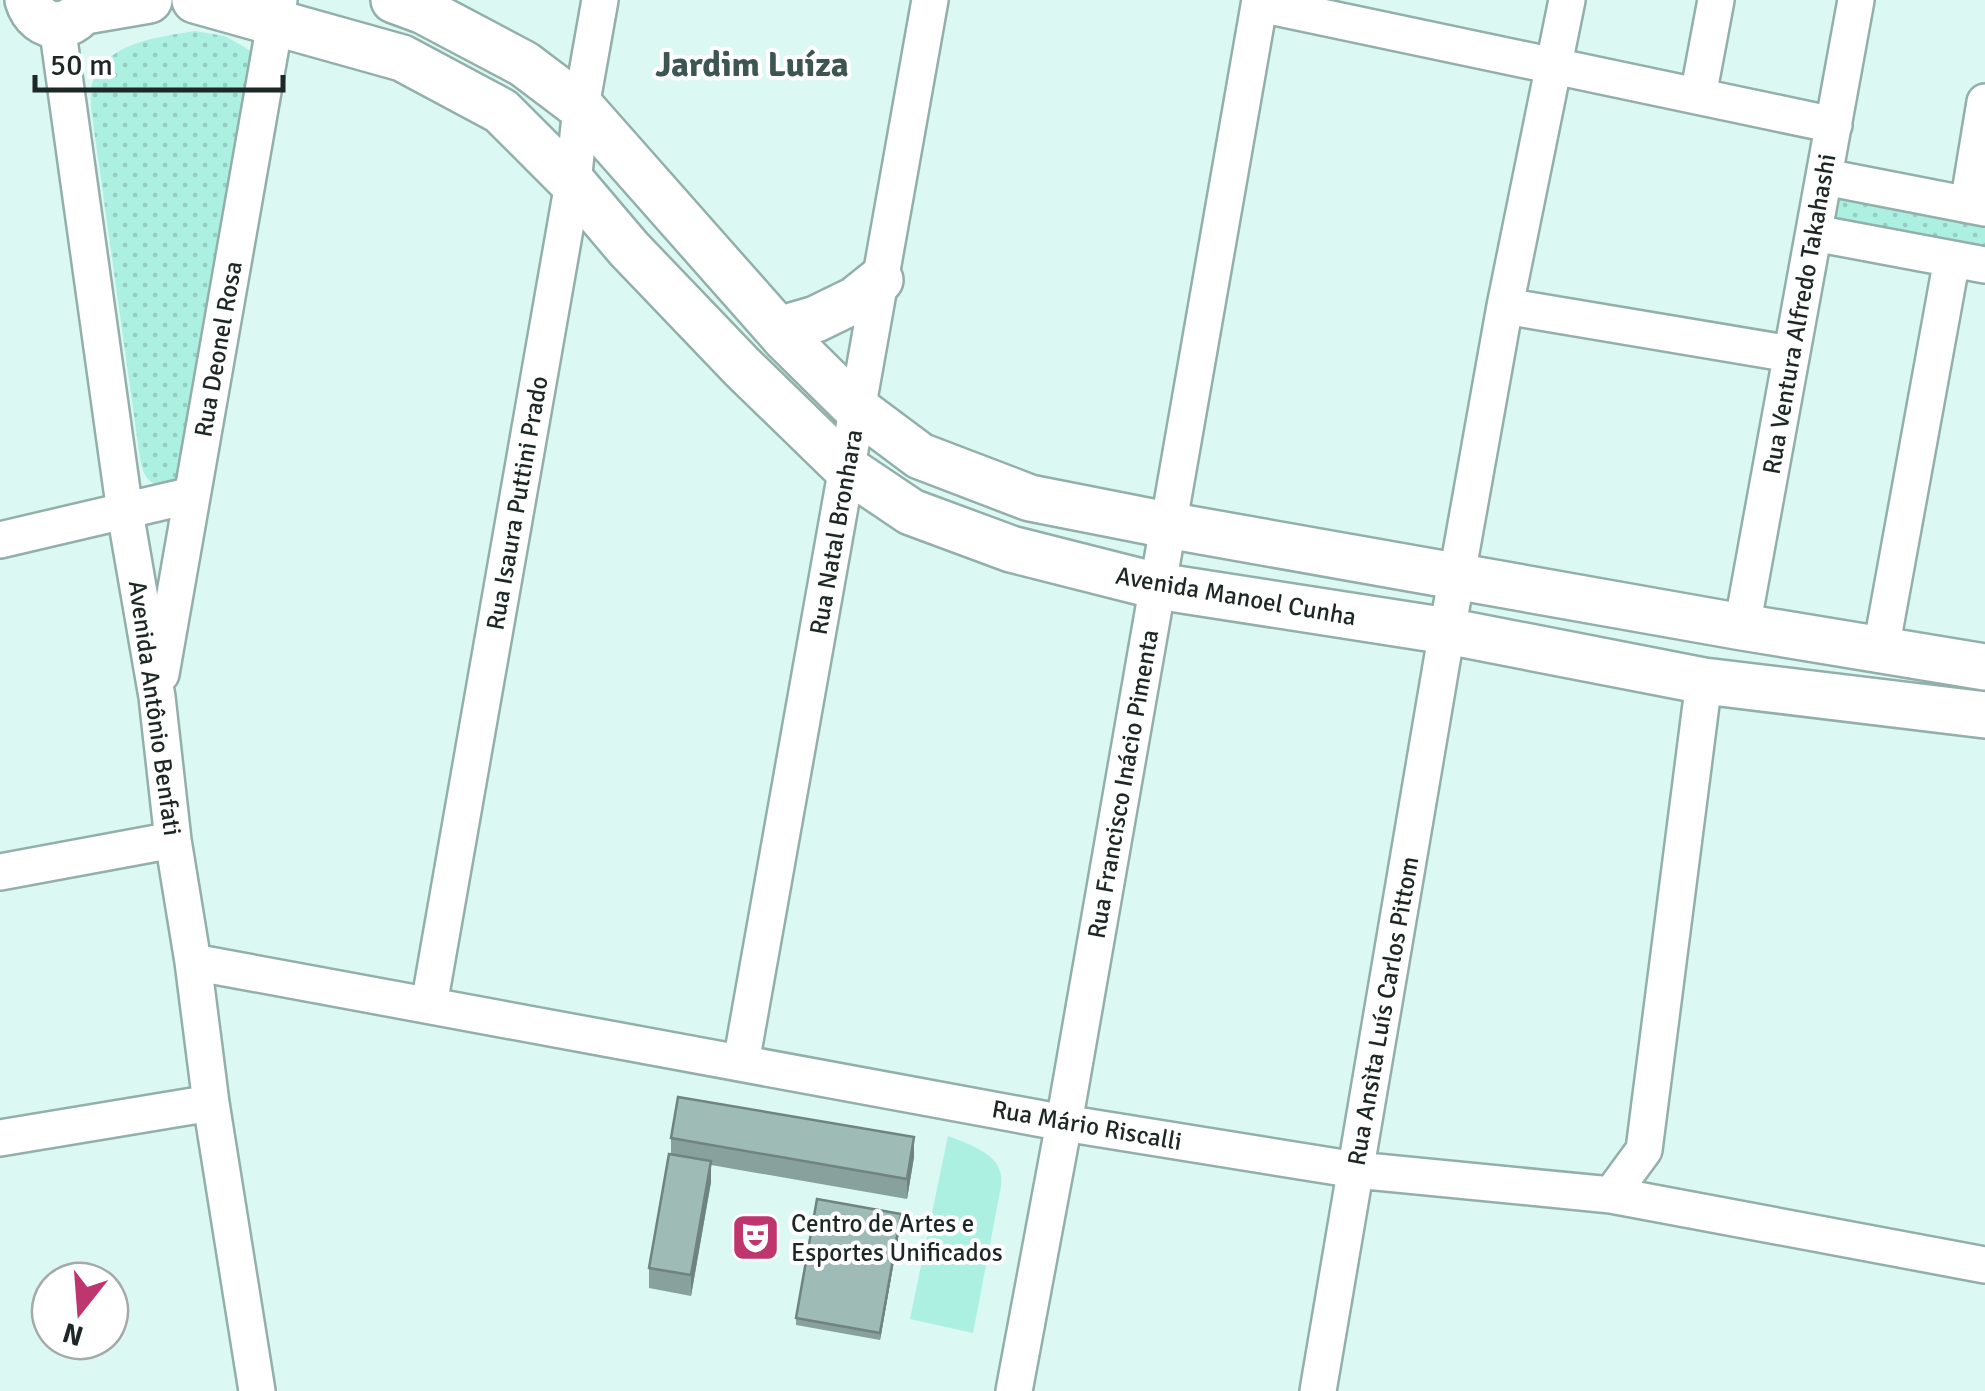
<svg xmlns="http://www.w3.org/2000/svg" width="1985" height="1391" viewBox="0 0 1985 1391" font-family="Signika,sans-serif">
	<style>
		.grass { fill: #acf0e2 }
		.park { fill: url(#park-dots) }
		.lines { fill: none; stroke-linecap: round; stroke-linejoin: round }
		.minor-casing { stroke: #93afa9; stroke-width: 40 }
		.tertiary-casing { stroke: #93afa9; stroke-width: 50 }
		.minor { stroke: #fff; stroke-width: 35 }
		.tertiary { stroke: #fff; stroke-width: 45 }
		.wall { fill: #89a19c }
		.shaded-wall { fill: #6f837f }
		.building { fill: #9fbbb5; stroke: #6f837f; stroke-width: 2.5 }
		.labels { text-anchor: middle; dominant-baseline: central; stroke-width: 8; stroke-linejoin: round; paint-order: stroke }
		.street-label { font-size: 25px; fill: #1d2725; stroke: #fff }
		.poi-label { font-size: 25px; fill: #1d2725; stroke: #fff; text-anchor: start }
		.district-label { font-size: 35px; font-weight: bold; fill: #3d5651; stroke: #fff }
	</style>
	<defs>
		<pattern id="park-dots" width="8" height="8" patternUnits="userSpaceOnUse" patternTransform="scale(2.5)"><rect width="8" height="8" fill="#acf0e2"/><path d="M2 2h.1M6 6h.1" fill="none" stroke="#94cec2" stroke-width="1.8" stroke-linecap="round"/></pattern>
	</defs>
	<rect width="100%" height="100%" fill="#dbf8f2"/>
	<path class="grass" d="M 948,1136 C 966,1143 998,1153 1001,1175 C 1002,1181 1001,1187 1000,1192 L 973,1333 L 910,1319 Z"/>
	<path class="park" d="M 195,31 L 225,36 L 251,51 L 255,75 L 179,479 L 170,487 C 148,485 144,478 140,458 L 91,108 C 91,101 90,91 92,84 C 105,42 159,37 195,31 Z
		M 1829,182 L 1985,212 L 1985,262 L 1819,231 Z"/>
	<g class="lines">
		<defs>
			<path id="minor" d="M 1260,4 L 1834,125
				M 57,25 L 125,512 L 157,697 L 173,840 L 193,962 L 211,1103 L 257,1391
				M 1698,96 L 1716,0
				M 1825,177 L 1985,208
				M 1968,205 L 1985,102
				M 1814,233 L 1985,265
				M 1505,306 L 1791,354
				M 0,540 L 192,495
				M 1742,627 L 1856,0
				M 1881,649 L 1952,259
				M 161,674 L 279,0
				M 0,872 L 173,840
				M 193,962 L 1064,1123 L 1356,1170 L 1611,1195 L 1985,1265
				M 429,1005 L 573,183 L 581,107 L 600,0
				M 741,1063 L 930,0
				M 0,1138 L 211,1103
				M 1611,1195 L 1644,1150 L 1704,681
				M 1014,1391 L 1064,1123 L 1260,0
				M 1318,1391 L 1447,631 L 1505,306 L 1567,0"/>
			<path id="tertiary" d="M 28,0 C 38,34 77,32 88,0
				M 195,0 L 402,58 L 501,111 L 573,183 L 629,249 L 742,367 L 847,469 L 911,512 L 1011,549 L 1157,586 L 1447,631 L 1704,681 L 1985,715
				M 394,0 L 424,11 L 524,64 L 581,107 L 786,339 L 857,409 L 920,456 L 1030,498 L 1167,525 L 1742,627 L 1985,667
				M 85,11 L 149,0
				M 778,330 L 816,319 L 855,300 L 880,280"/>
		</defs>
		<use href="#minor" class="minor-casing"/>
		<use href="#tertiary" class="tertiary-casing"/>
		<use href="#minor" class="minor"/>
		<use href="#tertiary" class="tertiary"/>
	</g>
	<path class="wall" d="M 671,1138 L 914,1157 L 907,1199 L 711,1165 L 711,1182 L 691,1296 L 649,1288 L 649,1268 L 671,1155 Z
		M 901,1221 L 880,1340 L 796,1325 L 796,1318 Z"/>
	<path class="shaded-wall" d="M 914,1137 L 914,1157 L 907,1199 L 907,1179 Z
		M 711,1161 L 711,1182 L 691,1296 L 691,1275 Z
		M 901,1214 L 901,1221 L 880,1340 L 880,1333 Z"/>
	<path class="building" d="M 678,1097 L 914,1137 L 907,1179 L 671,1138 Z
		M 669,1154 L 711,1161 L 691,1275 L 649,1268 Z
		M 817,1199 L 901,1214 L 880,1333 L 796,1318 Z"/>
	<defs>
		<symbol id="theatre-square" viewBox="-11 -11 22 22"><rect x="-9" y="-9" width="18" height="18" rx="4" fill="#bf356d" stroke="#fff"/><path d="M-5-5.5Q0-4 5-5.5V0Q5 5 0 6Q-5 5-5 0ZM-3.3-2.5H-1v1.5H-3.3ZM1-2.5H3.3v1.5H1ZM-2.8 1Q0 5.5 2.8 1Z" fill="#fff"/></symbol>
	</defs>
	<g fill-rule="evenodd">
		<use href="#theatre-square" x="728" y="1210" width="55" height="55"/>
	</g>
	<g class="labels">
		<g class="street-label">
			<text transform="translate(1799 314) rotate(-80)">Rua Ventura Alfredo Takahashi</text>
			<text transform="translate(218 349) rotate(-80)">Rua Deonel Rosa</text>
			<text transform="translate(517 503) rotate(-80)">Rua Isaura Puttini Prado</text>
			<text transform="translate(836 532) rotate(-80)">Rua Natal Bronhara</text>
			<text transform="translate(1236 596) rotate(10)">Avenida Manoel Cunha</text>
			<text transform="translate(155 708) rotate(82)">Avenida Antônio Benfati</text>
			<text transform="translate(1123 784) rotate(-80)">Rua Francisco Inácio Pimenta</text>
			<text transform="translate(1383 1011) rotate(-80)">Rua Ansìta Luís Carlos Pittom</text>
			<text transform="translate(1087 1125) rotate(10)">Rua Mário Riscalli</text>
		</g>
		<g class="poi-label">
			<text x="791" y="1223">Centro de Artes e<tspan x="791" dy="29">Esportes Unificados</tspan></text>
		</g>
		<g class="district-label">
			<text x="752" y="64">Jardim Luíza</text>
		</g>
	</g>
	<g transform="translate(80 1311) rotate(197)"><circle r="48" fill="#ffffff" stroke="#a5a9a8" stroke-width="2.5"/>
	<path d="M0-8L18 38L0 25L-18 38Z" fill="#bf356d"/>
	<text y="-15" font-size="28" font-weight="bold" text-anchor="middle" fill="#1d2725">N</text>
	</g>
	<path d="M35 75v15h248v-15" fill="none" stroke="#1d2725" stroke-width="5"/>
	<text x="50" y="75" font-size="30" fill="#1d2725" stroke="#ffffff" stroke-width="8" paint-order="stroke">50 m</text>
</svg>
